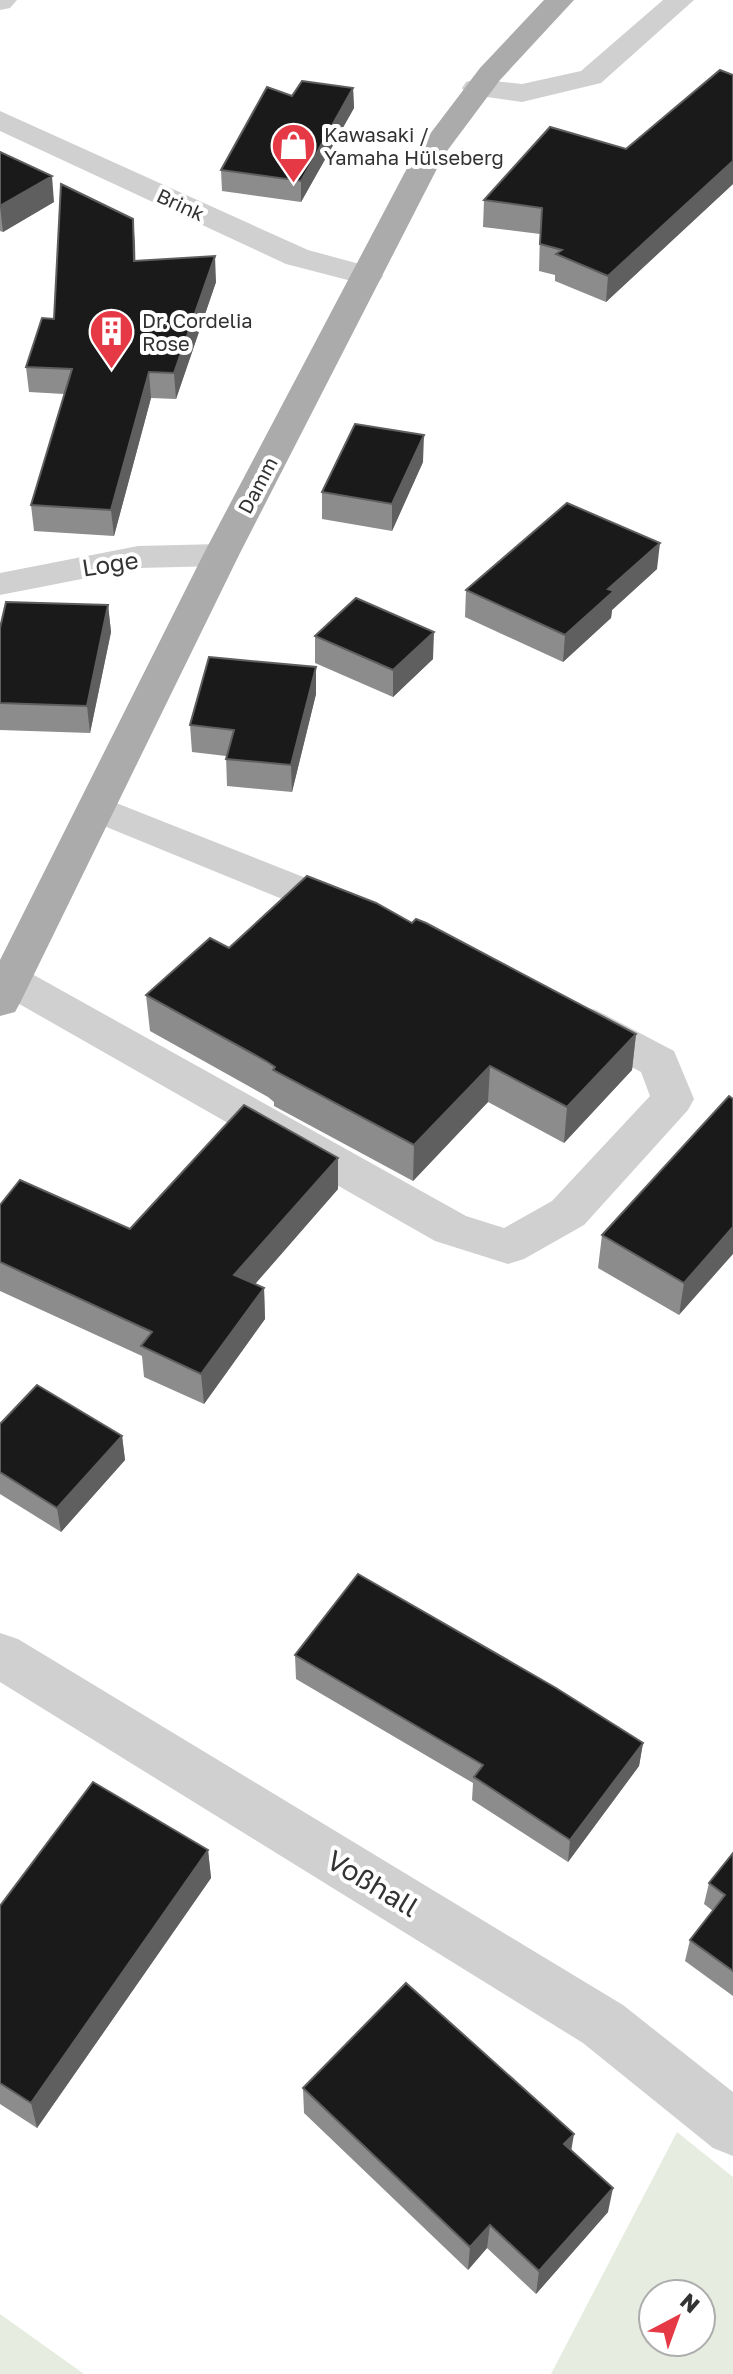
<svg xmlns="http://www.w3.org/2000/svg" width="733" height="2374" viewBox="0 0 733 2374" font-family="'Golos Text',sans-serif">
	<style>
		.green { fill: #e6ecdf; fill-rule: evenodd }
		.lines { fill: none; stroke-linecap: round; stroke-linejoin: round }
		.minor { fill: #d0d0d0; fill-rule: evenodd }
		.major { fill: #ababab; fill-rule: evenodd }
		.wall { fill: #8c8c8c }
		.shaded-wall { fill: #5f5f5f }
		.building { fill: #1a1a1a; stroke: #5f5f5f; stroke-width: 2 }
		.labels { text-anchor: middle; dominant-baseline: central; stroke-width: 8; stroke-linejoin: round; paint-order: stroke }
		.far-poi-label { font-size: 20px; fill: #333; stroke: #fff; text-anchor: start }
		.far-street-label { font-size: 20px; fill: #333; stroke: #fff }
		.street-label { font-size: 24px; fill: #333; stroke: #fff }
		.near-street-label { font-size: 28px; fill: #333; stroke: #fff }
	</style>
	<rect width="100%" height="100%" fill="#fff"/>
	<path class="green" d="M 677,2132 L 733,2177 L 733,2374 L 551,2374 ZM 701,2294 L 701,2342 L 653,2342 L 653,2294 Z
		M 0,2314 L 84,2374 L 0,2374 Z"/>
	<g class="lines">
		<path class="minor" d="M 0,0 L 17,0 L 10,8 L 0,10 Z
			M 663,0 L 694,0 L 601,83 L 522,102 L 466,94 L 462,88 L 466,82 L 476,79 L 522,84 L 581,71 Z
			M 0,111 L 308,250 L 378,269 L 383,276 L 378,283 L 367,285 L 286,264 L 0,131 Z
			M 221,544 L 233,547 L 239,555 L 233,563 L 221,566 L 138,568 L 0,595 L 0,573 L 138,546 Z
			M 96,795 L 364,901 L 370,911 L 364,921 L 350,925 L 336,921 L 82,817 L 77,808 L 82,799 Z
			M 10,965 L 25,970 L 466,1216 L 504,1228 L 552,1201 L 650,1096 L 641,1072 L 566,1032 L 560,1021 L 566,1010 L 581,1006 L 596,1010 L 674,1051 L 694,1099 L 688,1110 L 584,1225 L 524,1259 L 508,1264 L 435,1241 L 0,993 L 0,968 Z
			M 0,1633 L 18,1639 L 623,2005 L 733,2092 L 733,2156 L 713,2148 L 583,2043 L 0,1682 Z"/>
		<path class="major" d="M 544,0 L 574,0 L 500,80 L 444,155 L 239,555 L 21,1001 L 15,1012 L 0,1016 L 0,960 L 203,555 L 414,155 L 480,68 Z"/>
	</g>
	<path class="wall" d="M 733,75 L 733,184 L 606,302 L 555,281 L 555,275 L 539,271 L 540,234 L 483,227 L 484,200 L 626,149 Z
		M 353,88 L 354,108 L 301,202 L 222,191 L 221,170 L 292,96 Z
		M 0,152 L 54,202 L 3,232 L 0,231 Z
		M 133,219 L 135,260 L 216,282 L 176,399 L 151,398 L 114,536 L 34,531 L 31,505 L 64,394 L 29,392 L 26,367 L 54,319 Z
		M 423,462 L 392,531 L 322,519 L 322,492 Z
		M 657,569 L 612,610 L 611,618 L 563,662 L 465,617 L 466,590 Z
		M 108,605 L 111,632 L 90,733 L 0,730 L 0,628 Z
		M 315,636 L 433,659 L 393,697 L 315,663 Z
		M 316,667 L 316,694 L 292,792 L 227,786 L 226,756 L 192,752 L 190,725 Z
		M 412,923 L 636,1034 L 632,1070 L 564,1143 L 488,1102 L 413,1181 L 274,1106 L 274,1102 L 268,1097 L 150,1031 L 146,995 L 229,948 Z
		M 729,1096 L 679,1315 L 598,1268 L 602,1235 Z
		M 338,1189 L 255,1284 L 264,1288 L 265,1319 L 204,1404 L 144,1377 L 142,1356 L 0,1291 L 0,1205 L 130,1229 Z
		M 0,1424 L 122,1436 L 125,1460 L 61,1532 L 0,1494 Z
		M 295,1655 L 643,1743 L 639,1766 L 568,1862 L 472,1800 L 473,1783 L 296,1679 Z
		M 208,1850 L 211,1878 L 37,2128 L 0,2104 L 0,1906 Z
		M 733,1853 L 733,1996 L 685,1961 L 690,1940 L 713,1911 L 704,1904 L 709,1883 Z
		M 303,2088 L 571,2150 L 608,2212 L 536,2294 L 487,2248 L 468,2270 L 304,2113 Z"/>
	<path class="shaded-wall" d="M 353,88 L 354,108 L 301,202 L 301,181 Z
		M 733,161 L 733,184 L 606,302 L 608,276 Z
		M 52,176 L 54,202 L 3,232 L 0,206 Z
		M 133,219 L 135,244 L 136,286 L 134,261 Z
		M 215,256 L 216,282 L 176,399 L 174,373 Z
		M 149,372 L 151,398 L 114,536 L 111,510 Z
		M 424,435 L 423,462 L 392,531 L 392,504 Z
		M 660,543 L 657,569 L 612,610 L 611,618 L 563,662 L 565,635 L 608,589 Z
		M 108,605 L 111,632 L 90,733 L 87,706 Z
		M 434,632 L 433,659 L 393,697 L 393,670 Z
		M 316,667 L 316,694 L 292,792 L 291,765 Z
		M 636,1034 L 632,1070 L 564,1143 L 567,1107 Z
		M 490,1066 L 488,1102 L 413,1181 L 414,1145 Z
		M 338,1158 L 338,1189 L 236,1306 L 234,1275 Z
		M 733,1227 L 733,1254 L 679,1315 L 684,1283 Z
		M 264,1288 L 265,1319 L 204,1404 L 201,1374 Z
		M 122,1436 L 125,1460 L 61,1532 L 57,1508 Z
		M 643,1743 L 639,1766 L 568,1862 L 570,1840 Z
		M 208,1850 L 211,1878 L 37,2128 L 31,2103 Z
		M 574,2134 L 570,2158 L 564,2144 Z
		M 613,2188 L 608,2212 L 536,2294 L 539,2271 Z
		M 490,2225 L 487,2248 L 468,2270 L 470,2247 Z"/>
	<path class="building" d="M 720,70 L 733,75 L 733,161 L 608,276 L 556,254 L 562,250 L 540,244 L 542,208 L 484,200 L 550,127 L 626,149 Z
		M 302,81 L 353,88 L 301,181 L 221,170 L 267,87 L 292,96 Z
		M 0,152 L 52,176 L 0,206 Z
		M 61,184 L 133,219 L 134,261 L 215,256 L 174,373 L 149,372 L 111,510 L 31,505 L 72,369 L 26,367 L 42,318 L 54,319 Z
		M 355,424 L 424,435 L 392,504 L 322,492 Z
		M 567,503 L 660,543 L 608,589 L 614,591 L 565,635 L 466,590 Z
		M 356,598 L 434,632 L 393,670 L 315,636 Z
		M 6,602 L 108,605 L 87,706 L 0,703 L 0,628 Z
		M 209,657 L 316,667 L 291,765 L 226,759 L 234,730 L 190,725 Z
		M 307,876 L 376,903 L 412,923 L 416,919 L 426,923 L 636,1034 L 567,1107 L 490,1066 L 414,1145 L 273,1070 L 275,1067 L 266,1061 L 146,995 L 210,938 L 229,948 Z
		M 729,1096 L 733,1099 L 733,1227 L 684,1283 L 602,1235 Z
		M 244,1105 L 338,1158 L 234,1275 L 264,1288 L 201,1374 L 141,1346 L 152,1332 L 0,1262 L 0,1205 L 20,1180 L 130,1229 Z
		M 37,1385 L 122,1436 L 57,1508 L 0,1472 L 0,1424 Z
		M 358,1574 L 556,1688 L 643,1743 L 570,1840 L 474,1777 L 483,1765 L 295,1655 Z
		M 93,1782 L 208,1850 L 31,2103 L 0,2083 L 0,1906 Z
		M 733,1853 L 733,1971 L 690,1940 L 725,1895 L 709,1883 Z
		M 406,1983 L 574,2134 L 564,2144 L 613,2188 L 539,2271 L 490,2225 L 470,2247 L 303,2088 Z"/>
	<defs>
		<symbol id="shop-pin" viewBox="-11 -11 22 30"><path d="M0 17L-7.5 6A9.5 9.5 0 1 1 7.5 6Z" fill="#e63946" stroke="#fff"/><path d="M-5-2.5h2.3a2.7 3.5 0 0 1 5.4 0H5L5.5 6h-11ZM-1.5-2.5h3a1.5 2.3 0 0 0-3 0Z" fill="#fff"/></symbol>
		<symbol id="building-pin" viewBox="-11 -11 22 30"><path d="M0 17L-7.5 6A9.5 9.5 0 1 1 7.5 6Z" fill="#e63946" stroke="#fff"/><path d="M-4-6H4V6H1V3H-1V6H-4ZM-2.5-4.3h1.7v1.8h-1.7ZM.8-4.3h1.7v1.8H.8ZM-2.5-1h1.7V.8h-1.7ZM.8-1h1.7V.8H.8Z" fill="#fff"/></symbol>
	</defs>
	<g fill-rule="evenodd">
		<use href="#shop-pin" x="268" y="120" width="51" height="69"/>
		<use href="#building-pin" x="86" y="306" width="51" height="69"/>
	</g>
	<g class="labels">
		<g class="far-poi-label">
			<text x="324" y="134">Kawasaki /<tspan x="324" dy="23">Yamaha Hülseberg</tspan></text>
			<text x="142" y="320">Dr. Cordelia<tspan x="142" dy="23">Rose</tspan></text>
		</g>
		<g class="far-street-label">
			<text transform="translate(181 204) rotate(25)">Brink</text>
			<text transform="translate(257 485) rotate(-62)">Damm</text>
		</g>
		<g class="street-label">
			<text transform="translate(110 563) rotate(-9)">Loge</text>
		</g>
		<g class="near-street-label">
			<text transform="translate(373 1883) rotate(31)">Voßhall</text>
		</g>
	</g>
	<g transform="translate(677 2318) rotate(41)"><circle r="38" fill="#ffffff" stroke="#adadad" stroke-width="2"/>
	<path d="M0-6L14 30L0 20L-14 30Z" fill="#e63946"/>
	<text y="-12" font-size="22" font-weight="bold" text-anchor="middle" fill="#333333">N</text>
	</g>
</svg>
